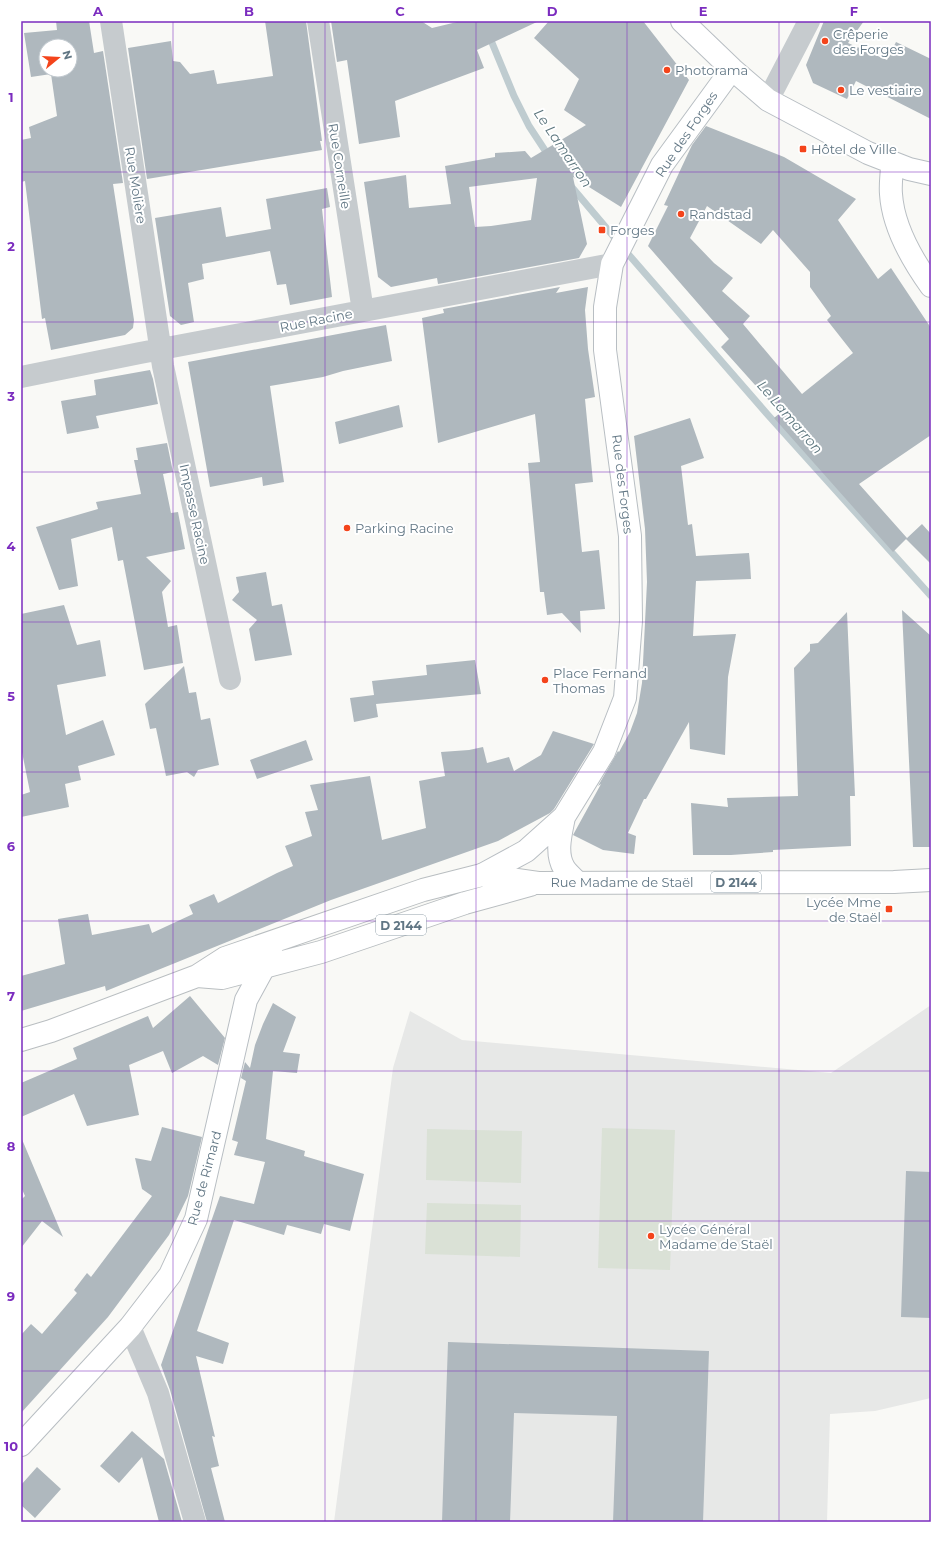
<svg xmlns="http://www.w3.org/2000/svg" width="952" height="1543" viewBox="0 0 952 1543" font-family="Montserrat,sans-serif">
	<style>
		.built { fill: #e7e8e7 }
		.park { fill: #dae1d6 }
		.lines { fill: none; stroke-linecap: round; stroke-linejoin: round }
		.stream { stroke: #bfccd0; stroke-width: 7 }
		.building { fill: #afb8be; fill-rule: evenodd }
		.secondary-casing { stroke: #b8bec3; stroke-width: 24 }
		.primary-casing { stroke: #b9bec1; stroke-width: 24 }
		.street { stroke: #c6cbce; stroke-width: 22 }
		.secondary { stroke: #fff; stroke-width: 22 }
		.primary { stroke: #fff; stroke-width: 22 }
		.grid { fill: none; stroke: #7b2cbf; stroke-width: 1; stroke-opacity: 0.55 }
		.poi-dot { fill: #f4441b; stroke: #fff; stroke-width: 1.5 }
		.labels { text-anchor: middle; dominant-baseline: central; stroke-width: 4; stroke-linejoin: round; paint-order: stroke }
		.shield { fill: #fff; stroke: #909fa9; stroke-width: 1 }
		.shield-label { font-size: 12px; font-weight: bold; fill: #617684 }
		.poi-label { font-size: 13px; fill: #617684; stroke: #fff; text-anchor: start }
		.street-label { font-size: 13px; fill: #617684; stroke: #fff }
		.water-label { font-size: 14px; font-style: italic; fill: #5c767e; stroke: #fff }
		.neatline { fill: none; stroke: #7b2cbf; stroke-width: 1.5 }
		.grid-label { font-size: 13px; text-anchor: middle; font-weight: bold; fill: #7b2cbf }
	</style>
	<rect width="100%" height="100%" fill="#f9f9f6"/>
	<path class="built" d="M 931,1005 L 931,1398 L 875,1411 L 830,1414 L 827,1522 L 334,1522 L 393,1068 L 410,1011 L 462,1040 L 831,1073 Z"/>
	<path class="park" d="M 602,1128 L 675,1130 L 670,1270 L 598,1268 Z
		M 427,1129 L 522,1131 L 521,1183 L 426,1180 Z
		M 427,1203 L 521,1205 L 520,1257 L 425,1254 Z"/>
	<g class="lines">
		<path class="stream" d="M 483,21 L 514,96 L 529,126 L 550,158
			M 570,185 L 614,237
			M 629,255 L 768,415 L 931,596"/>
	</g>
	<path class="building" d="M 56,21 L 89,21 L 94,53 L 103,51 L 123,183 L 113,184 L 134,320 L 133,328 L 125,335 L 51,350 L 45,318 L 42,319 L 25,181 L 21,182 L 21,140 L 31,138 L 29,127 L 57,116 L 51,74 L 31,77 L 24,33 L 57,30 ZM 46,46 L 70,46 L 70,70 L 46,70 Z
		M 265,21 L 306,21 L 322,141 L 320,141 L 322,150 L 147,179 L 128,48 L 171,41 L 173,61 L 180,62 L 190,74 L 214,70 L 217,84 L 273,76 Z
		M 331,21 L 421,21 L 432,28 L 461,21 L 539,21 L 477,50 L 484,68 L 395,101 L 400,137 L 359,144 L 347,60 L 337,62 Z
		M 549,21 L 643,21 L 689,80 L 621,207 L 573,177 L 587,244 L 579,258 L 438,284 L 437,278 L 391,287 L 378,277 L 364,182 L 406,175 L 409,208 L 451,204 L 445,166 L 495,157 L 495,153 L 525,151 L 531,158 L 586,125 L 564,110 L 579,79 L 534,38 ZM 537,178 L 531,220 L 491,226 L 475,227 L 469,187 Z
		M 824,21 L 864,21 L 848,43 L 887,60 L 896,42 L 931,59 L 931,119 L 856,81 L 847,99 L 813,83 L 806,65 Z
		M 706,126 L 784,157 L 856,199 L 838,220 L 878,279 L 891,268 L 931,328 L 931,435 L 859,484 L 907,538 L 893,552 L 774,418 L 780,413 L 721,347 L 729,339 L 648,246 L 668,206 L 664,205 L 692,145 ZM 707,206 L 761,244 L 773,230 L 810,272 L 810,287 L 831,316 L 827,320 L 853,353 L 802,394 L 743,324 L 750,316 L 722,291 L 733,278 L 714,263 L 690,238 Z
		M 327,188 L 330,207 L 322,209 L 332,297 L 290,305 L 286,284 L 277,285 L 270,251 L 202,264 L 204,279 L 188,283 L 194,322 L 181,325 L 170,316 L 155,218 L 221,207 L 226,237 L 271,229 L 266,199 Z
		M 560,287 L 556,293 L 588,287 L 585,310 L 588,349 L 595,397 L 585,399 L 593,482 L 575,484 L 582,552 L 599,550 L 605,609 L 580,611 L 581,633 L 562,613 L 547,615 L 544,592 L 540,592 L 528,463 L 540,462 L 535,414 L 438,443 L 422,318 L 444,313 L 443,309 Z
		M 386,325 L 392,361 L 343,371 L 323,377 L 270,386 L 284,482 L 263,486 L 262,477 L 210,487 L 188,362 Z
		M 150,370 L 153,379 L 158,404 L 96,416 L 99,428 L 67,434 L 61,401 L 96,395 L 94,380 Z
		M 399,405 L 403,427 L 339,444 L 335,422 Z
		M 690,418 L 704,458 L 681,466 L 688,525 L 692,524 L 696,556 L 749,553 L 750,563 L 751,579 L 696,581 L 693,636 L 736,634 L 728,677 L 725,755 L 690,749 L 689,722 L 646,799 L 644,799 L 628,833 L 636,836 L 634,854 L 603,850 L 573,835 L 601,784 L 598,786 L 618,751 L 619,752 L 630,732 L 637,713 L 642,683 L 647,582 L 645,529 L 634,436 Z
		M 167,443 L 173,472 L 163,474 L 171,513 L 178,512 L 185,549 L 146,557 L 171,581 L 162,592 L 168,627 L 177,625 L 183,663 L 144,670 L 123,560 L 118,561 L 112,527 L 71,539 L 78,586 L 59,590 L 36,527 L 98,509 L 96,502 L 141,494 L 134,460 L 138,460 L 136,448 Z
		M 922,524 L 931,534 L 931,564 L 906,539 Z
		M 266,572 L 272,606 L 282,604 L 292,655 L 255,661 L 249,629 L 257,620 L 232,600 L 239,592 L 236,577 Z
		M 64,605 L 77,645 L 100,640 L 106,676 L 57,685 L 66,735 L 103,720 L 115,755 L 78,766 L 81,780 L 65,784 L 69,807 L 21,817 L 21,795 L 30,792 L 21,747 L 21,614 Z
		M 902,610 L 931,636 L 931,847 L 913,847 Z
		M 847,612 L 855,796 L 850,796 L 851,846 L 773,850 L 773,852 L 731,855 L 693,855 L 691,803 L 728,807 L 727,798 L 798,796 L 794,668 L 810,651 L 810,644 L 818,643 Z
		M 475,660 L 481,694 L 376,704 L 378,717 L 354,722 L 350,698 L 374,695 L 372,681 L 427,675 L 426,665 Z
		M 184,666 L 189,693 L 196,692 L 201,720 L 210,718 L 219,765 L 198,770 L 194,777 L 187,772 L 166,776 L 156,728 L 150,729 L 145,704 Z
		M 553,731 L 594,744 L 554,809 L 550,813 L 498,841 L 331,900 L 106,991 L 105,986 L 21,1011 L 21,976 L 65,964 L 58,919 L 88,914 L 92,935 L 149,924 L 152,933 L 193,914 L 189,905 L 214,894 L 218,903 L 277,873 L 293,866 L 285,846 L 312,836 L 305,812 L 318,810 L 310,785 L 370,776 L 382,840 L 426,828 L 419,781 L 445,776 L 441,752 L 469,750 L 483,747 L 487,763 L 509,757 L 514,771 L 541,755 Z
		M 306,740 L 313,760 L 257,779 L 250,760 Z
		M 190,996 L 225,1038 L 218,1065 L 203,1056 L 172,1073 L 163,1051 L 129,1065 L 139,1115 L 87,1126 L 74,1094 L 21,1117 L 21,1083 L 77,1059 L 73,1048 L 148,1016 L 153,1028 Z
		M 273,1003 L 296,1017 L 283,1052 L 300,1054 L 297,1073 L 273,1071 L 266,1139 L 305,1151 L 304,1156 L 364,1174 L 350,1231 L 324,1224 L 321,1234 L 287,1225 L 284,1235 L 234,1220 L 197,1331 L 229,1343 L 223,1364 L 196,1356 L 215,1437 L 212,1436 L 219,1466 L 211,1468 L 225,1522 L 207,1522 L 170,1390 L 161,1365 L 220,1196 L 254,1204 L 265,1162 L 234,1155 L 238,1142 L 232,1140 L 246,1081 L 241,1078 L 245,1062 L 250,1068 L 255,1045 L 263,1024 Z
		M 162,1127 L 202,1137 L 188,1196 L 169,1235 L 108,1317 L 21,1413 L 21,1335 L 31,1324 L 42,1334 L 77,1293 L 74,1290 L 87,1273 L 91,1277 L 152,1196 L 142,1189 L 135,1158 L 151,1161 Z
		M 21,1137 L 63,1237 L 42,1221 L 21,1248 L 21,1200 L 25,1196 L 21,1187 Z
		M 906,1171 L 931,1172 L 931,1318 L 901,1317 Z
		M 448,1342 L 709,1351 L 703,1522 L 613,1522 L 617,1416 L 514,1413 L 510,1522 L 442,1522 Z
		M 132,1431 L 164,1459 L 182,1522 L 159,1522 L 142,1457 L 119,1483 L 100,1466 Z
		M 37,1467 L 61,1489 L 35,1518 L 21,1505 L 21,1485 Z"/>
	<g class="lines">
		<defs>
			<path id="secondary" d="M 682,21 L 732,69 L 768,100 L 868,153 L 909,169 L 931,174
				M 892,164 C 892,174 890,184 891,194 C 893,226 913,261 931,286
				M 564,817 C 561,833 555,853 564,868 C 567,873 573,878 577,882
				M 482,875 L 526,851 L 564,817 L 604,752 L 625,698 L 631,621 L 630,536 L 605,350 L 605,307 L 612,264 L 662,165 L 732,69
				M 21,1445 L 130,1327 L 170,1275 L 196,1219 L 246,1000 L 264,967 L 272,955"/>
			<path id="primary" d="M 197,976 L 222,978 L 321,952 L 465,903 L 530,885
				M 21,1040 L 51,1031 L 197,976 L 225,958 L 423,890 L 482,875 L 538,883 L 894,882 L 931,880"/>
		</defs>
		<use href="#secondary" class="secondary-casing"/>
		<use href="#primary" class="primary-casing"/>
		<path class="street" d="M 111,21 L 163,366 L 230,679
			M 318,21 L 363,311
			M 768,100 L 809,21
			M 21,377 L 140,353 L 612,264
			M 130,1327 L 158,1393 L 195,1522"/>
		<use href="#secondary" class="secondary"/>
		<use href="#primary" class="primary"/>
	</g>
	<path class="grid" d="M 173,21 L 173,1522M 325,21 L 325,1522M 476,21 L 476,1522M 627,21 L 627,1522M 779,21 L 779,1522M 21,172 L 931,172M 21,322 L 931,322M 21,472 L 931,472M 21,622 L 931,622M 21,772 L 931,772M 21,921 L 931,921M 21,1071 L 931,1071M 21,1221 L 931,1221M 21,1371 L 931,1371"/>
	<g class="poi-dot">
		<circle cx="825" cy="41" r="4"/>
		<circle cx="667" cy="70" r="4"/>
		<circle cx="841" cy="90" r="4"/>
		<rect x="799" y="145" width="8" height="8" rx="2"/>
		<circle cx="681" cy="214" r="4"/>
		<rect x="598" y="226" width="8" height="8" rx="2"/>
		<circle cx="347" cy="528" r="4"/>
		<circle cx="545" cy="680" r="4"/>
		<rect x="885" y="905" width="8" height="8" rx="2"/>
		<circle cx="651" cy="1236" r="4"/>
	</g>
	<g class="labels">
		<g class="shield">
			<rect x="711" y="872" width="50" height="20" rx="3"/>
			<rect x="376" y="915" width="50" height="20" rx="3"/>
		</g>
		<g class="shield-label">
			<text x="736" y="882">D 2144</text>
			<text x="401" y="925">D 2144</text>
		</g>
		<g class="poi-label">
			<text x="833" y="34">Crêperie<tspan x="833" dy="15">des Forges</tspan></text>
			<text x="675" y="70">Photorama</text>
			<text x="849" y="90">Le vestiaire</text>
			<text x="811" y="149">Hôtel de Ville</text>
			<text x="689" y="214">Randstad</text>
			<text x="610" y="230">Forges</text>
			<text x="355" y="528">Parking Racine</text>
			<text x="553" y="673">Place Fernand<tspan x="553" dy="15">Thomas</tspan></text>
			<text x="881" y="902" text-anchor="end">Lycée Mme<tspan x="881" dy="15">de Staël</tspan></text>
			<text x="659" y="1229">Lycée Général<tspan x="659" dy="15">Madame de Staël</tspan></text>
		</g>
		<g class="street-label">
			<text transform="translate(686 134) rotate(-56)">Rue des Forges</text>
			<text transform="translate(340 166) rotate(81)">Rue Corneille</text>
			<text transform="translate(136 185) rotate(81)">Rue Molière</text>
			<text transform="translate(316 320) rotate(-11)">Rue Racine</text>
			<text transform="translate(623 484) rotate(83)">Rue des Forges</text>
			<text transform="translate(195 514) rotate(78)">Impasse Racine</text>
			<text x="622" y="882">Rue Madame de Staël</text>
			<text transform="translate(204 1178) rotate(-75)">Rue de Rimard</text>
		</g>
		<g class="water-label">
			<text transform="translate(563 148) rotate(56)">Le Lamarron</text>
			<text transform="translate(790 417) rotate(49)">Le Lamarron</text>
		</g>
	</g>
	<rect width="952" height="1543" fill="none" stroke="#ffffff" stroke-width="44"/>
	<g transform="translate(58 58) rotate(72)"><circle r="19" fill="#ffffff" stroke="#c0c8ce"/>
	<path d="M0-3L7 15L0 10L-7 15Z" fill="#f4441b"/>
	<text y="-6" font-size="11" font-weight="bold" text-anchor="middle" fill="#617684">N</text>
	</g>
	<rect x="22" y="22" width="908" height="1499" class="neatline"/>
	<g class="grid-label">
		<text x="98" y="16">A</text>
		<text x="249" y="16">B</text>
		<text x="400" y="16">C</text>
		<text x="552" y="16">D</text>
		<text x="703" y="16">E</text>
		<text x="854" y="16">F</text>
		<text x="11" y="102">1</text>
		<text x="11" y="251">2</text>
		<text x="11" y="401">3</text>
		<text x="11" y="551">4</text>
		<text x="11" y="701">5</text>
		<text x="11" y="851">6</text>
		<text x="11" y="1001">7</text>
		<text x="11" y="1151">8</text>
		<text x="11" y="1301">9</text>
		<text x="11" y="1451">10</text>
	</g>
</svg>
